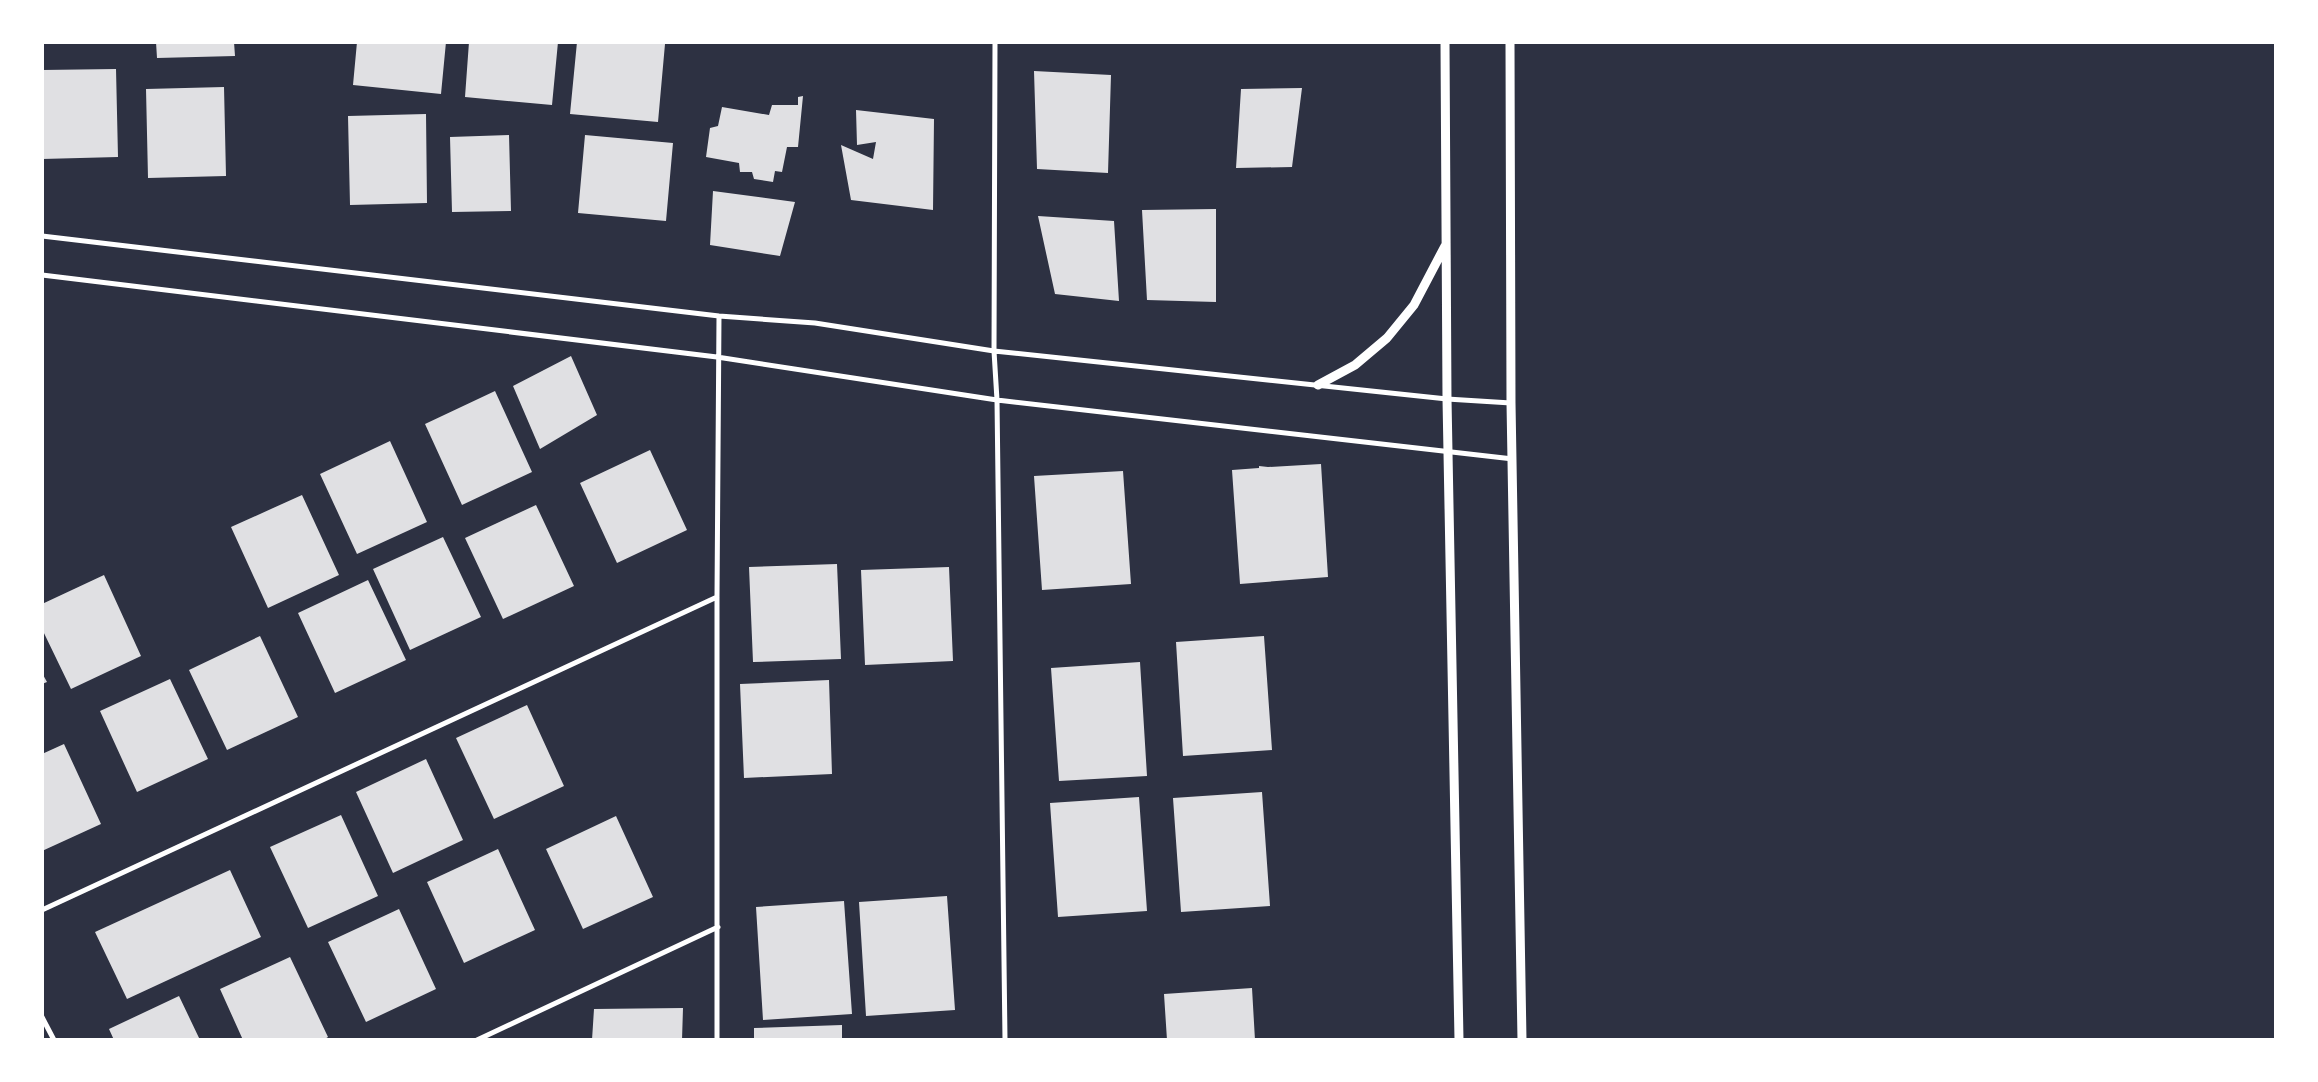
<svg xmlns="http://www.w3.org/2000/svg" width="2318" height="1082" viewBox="0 0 2318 1082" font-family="'Fira Sans',sans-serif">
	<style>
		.building { fill: #e0e0e3 }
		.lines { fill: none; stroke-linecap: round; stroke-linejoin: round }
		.minor { stroke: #fff; stroke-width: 5 }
		.tertiary { stroke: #fff; stroke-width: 9 }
	</style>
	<rect width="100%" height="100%" fill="#2d3142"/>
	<path class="building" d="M 156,42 L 234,42 L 235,56 L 157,58 Z
		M 357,42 L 446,42 L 441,94 L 353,85 Z
		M 469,42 L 558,42 L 552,105 L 465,97 Z
		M 577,42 L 665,44 L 658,122 L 570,114 Z
		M 116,69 L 118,157 L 42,159 L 42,70 Z
		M 1034,71 L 1111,75 L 1108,173 L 1037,169 Z
		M 224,87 L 226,176 L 148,178 L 146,89 Z
		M 1302,88 L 1292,167 L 1236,168 L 1241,89 Z
		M 803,96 L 798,147 L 787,147 L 782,172 L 775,171 L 773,182 L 754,179 L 752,172 L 740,172 L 739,163 L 706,157 L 710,128 L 718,126 L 722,107 L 769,115 L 772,105 L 798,105 L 798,97 Z
		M 856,110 L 934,119 L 933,210 L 851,200 L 841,145 L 873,159 L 876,142 L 857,145 Z
		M 426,114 L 427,203 L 350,205 L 348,116 Z
		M 509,135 L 511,211 L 452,212 L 450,137 Z
		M 585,135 L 673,143 L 666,221 L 578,213 Z
		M 713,191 L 795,202 L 780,256 L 710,245 Z
		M 1216,209 L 1216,302 L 1147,300 L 1142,210 Z
		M 1038,216 L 1114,221 L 1119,301 L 1055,294 Z
		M 571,356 L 597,415 L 540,449 L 513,386 Z
		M 495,391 L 532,472 L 462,505 L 425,424 Z
		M 390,441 L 427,522 L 357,554 L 320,474 Z
		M 650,450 L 687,530 L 617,563 L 580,483 Z
		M 1321,464 L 1328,577 L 1240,584 L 1232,470 L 1259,468 L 1259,466 L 1268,467 Z
		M 1123,471 L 1131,584 L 1042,590 L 1034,476 Z
		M 302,495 L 339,575 L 268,608 L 231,527 Z
		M 536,505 L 574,586 L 503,619 L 465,538 Z
		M 443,537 L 481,617 L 410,650 L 373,569 Z
		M 837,564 L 841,659 L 753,662 L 749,567 Z
		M 949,567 L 953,661 L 865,665 L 861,570 Z
		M 104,575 L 141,656 L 71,689 L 42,629 L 42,604 Z
		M 368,580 L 406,660 L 335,693 L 298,613 Z
		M 260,636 L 298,717 L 227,750 L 189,670 Z
		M 1264,636 L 1272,750 L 1183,756 L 1176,642 Z
		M 1140,662 L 1147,776 L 1059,781 L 1051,668 Z
		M 42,673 L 47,682 L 42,684 Z
		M 170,679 L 208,759 L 137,792 L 100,711 Z
		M 829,680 L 832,774 L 744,778 L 740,684 Z
		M 527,705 L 564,786 L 494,819 L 456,738 Z
		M 64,744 L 101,824 L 42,851 L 42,754 Z
		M 426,759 L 463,840 L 393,873 L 356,792 Z
		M 1262,792 L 1270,906 L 1181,912 L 1173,798 Z
		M 1139,797 L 1147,911 L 1058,917 L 1050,803 Z
		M 341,815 L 378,896 L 308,928 L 270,847 Z
		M 616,816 L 653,897 L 583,929 L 546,849 Z
		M 498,849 L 535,930 L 464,963 L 427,882 Z
		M 230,870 L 261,937 L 127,999 L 95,932 Z
		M 947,896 L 955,1010 L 866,1016 L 859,902 Z
		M 844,901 L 852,1014 L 763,1020 L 756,907 Z
		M 399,909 L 436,989 L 366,1022 L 328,942 Z
		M 290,957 L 328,1037 L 323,1040 L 243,1040 L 220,989 Z
		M 1252,988 L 1255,1040 L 1167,1040 L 1164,994 Z
		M 179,996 L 200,1040 L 114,1040 L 109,1029 Z
		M 683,1008 L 682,1040 L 592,1040 L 594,1009 Z
		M 842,1025 L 842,1040 L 754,1040 L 754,1028 Z"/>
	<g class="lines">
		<path class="minor" d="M 995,42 L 994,351 L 997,400 L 1005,1040
			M 42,236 L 719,316 L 815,323 L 994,351 L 1447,399 L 1511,403
			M 42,275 L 717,357 L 997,400 L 1513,459
			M 42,910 L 717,597
			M 42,1017 L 54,1040
			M 477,1040 L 718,927
			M 717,1040 L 717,597 L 719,316"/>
		<path class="tertiary" d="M 1445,42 L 1447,399 L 1459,1040
			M 1510,42 L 1511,403 L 1522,1040
			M 1318,385 L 1355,365 L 1387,338 L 1414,305 L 1445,246"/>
	</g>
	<rect width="2318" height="1082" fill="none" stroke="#ffffff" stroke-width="88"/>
</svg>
